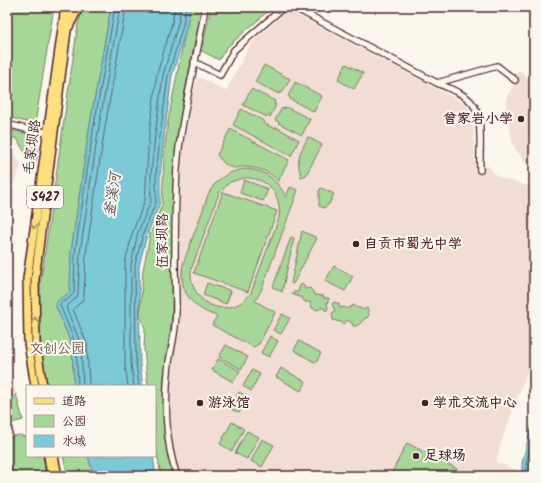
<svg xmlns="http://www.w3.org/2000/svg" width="541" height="483" viewBox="0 0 541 483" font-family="Kalam,'LXGW WenKai TC',sans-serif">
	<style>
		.built { fill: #f1ddd4 }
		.green { fill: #a7d798; stroke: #787b62; fill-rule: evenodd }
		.water { fill: #7bcad8; stroke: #678693 }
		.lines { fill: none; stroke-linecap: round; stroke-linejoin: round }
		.shore { stroke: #5e6370; stroke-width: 1 }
		.minor-casing { stroke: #4a1f2b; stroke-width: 8 }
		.major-casing { stroke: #4a1f2b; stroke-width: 10 }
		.minor { stroke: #fbf7ec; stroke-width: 5.5 }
		.major { stroke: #fedf80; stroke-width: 7 }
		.oneway { stroke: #a47f56 }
		.poi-dot { fill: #4a1f2b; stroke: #fbf7ec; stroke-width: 1.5 }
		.labels { text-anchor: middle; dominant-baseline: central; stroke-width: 4; stroke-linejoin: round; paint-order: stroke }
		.shield { fill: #fbf7ec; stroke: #7f6065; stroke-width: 1 }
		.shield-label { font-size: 13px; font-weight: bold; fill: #4a1f2b }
		.poi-label { font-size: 14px; font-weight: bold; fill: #4a1f2b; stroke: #fbf7ec; text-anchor: start }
		.street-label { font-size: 14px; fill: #4a1f2b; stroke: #fbf7ec }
		.park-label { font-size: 14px; fill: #66564c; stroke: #fbf7ec }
		.water-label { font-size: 15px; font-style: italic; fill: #59525f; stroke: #fbf7ec }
	</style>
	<rect width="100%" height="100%" fill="#fbf7ec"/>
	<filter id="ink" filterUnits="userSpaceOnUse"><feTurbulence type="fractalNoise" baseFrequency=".025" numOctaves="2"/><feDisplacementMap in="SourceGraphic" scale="8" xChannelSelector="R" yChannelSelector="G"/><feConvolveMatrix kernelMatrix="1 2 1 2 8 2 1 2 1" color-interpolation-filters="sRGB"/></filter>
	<g filter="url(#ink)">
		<path class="built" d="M 288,10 L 462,102 L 470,109 L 473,121 L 475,169 L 479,170 L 488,166 L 498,177 L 528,186 L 532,166 L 524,162 L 513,145 L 506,108 L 507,96 L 515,83 L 517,72 L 520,70 L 534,86 L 534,352 L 500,446 L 496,462 L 516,470 L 515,476 L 181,476 L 173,454 L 170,407 L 171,365 L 179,310 L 178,221 L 180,166 L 193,91 L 197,80 L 199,77 L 226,91 L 251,43 Z
			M 7,144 L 10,146 L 21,165 L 14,184 L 7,181 L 7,171 L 12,157 L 7,147 Z
			M 7,188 L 14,188 L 14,202 L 7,268 L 7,232 L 9,210 L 7,209 Z
			M 7,358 L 16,394 L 7,409 Z"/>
		<path class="green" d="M 7,7 L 54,7 L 35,124 L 7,117 Z
			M 84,7 L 111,7 L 89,130 L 71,252 L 70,292 L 56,306 L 72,346 L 74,386 L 47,386 C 41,350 37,323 40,286 L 78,24 Z
			M 190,7 L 202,7 L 182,106 L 173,175 L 172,319 L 164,379 L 164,417 L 168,458 L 174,476 L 161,476 L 155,441 L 155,386 L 148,386 L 144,349 L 145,329 L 140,315 L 143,270 L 150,235 L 162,205 L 164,153 L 168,121 Z
			M 211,7 L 273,7 L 226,48 L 219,60 L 200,50 L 203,44 Z
			M 346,64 L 363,73 L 354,89 L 338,80 Z
			M 264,65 L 290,79 L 282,93 L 280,92 L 279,94 L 255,82 Z
			M 295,82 L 322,96 L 314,112 L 290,99 L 290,97 L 288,96 Z
			M 251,89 L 275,101 L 274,104 L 276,105 L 270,117 L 268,116 L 267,117 L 243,105 Z
			M 286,107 L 310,119 L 302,135 L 278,123 L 279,122 L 275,120 L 282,108 L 284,109 Z
			M 241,109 L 264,121 L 263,123 L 275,129 L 276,127 L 299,140 L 291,156 L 233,125 Z
			M 7,129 C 15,131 28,132 34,138 C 41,145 35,166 32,174 L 27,174 L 31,163 L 17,139 L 7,136 Z
			M 230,129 L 289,160 L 278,181 C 269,171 257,167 244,167 C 240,167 235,169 231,167 C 225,166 221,160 217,155 Z
			M 308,137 L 322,145 L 306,175 L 301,177 C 296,157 299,155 308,137 Z
			M 248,169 C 267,171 278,181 286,197 L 290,187 L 298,190 L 261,291 L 255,301 L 275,312 L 274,315 L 259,344 L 253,347 L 212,325 L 217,316 C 196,310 180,295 182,271 C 183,260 189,249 192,239 C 198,224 203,210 208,195 C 216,178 230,170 248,169 ZM 244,178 C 268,177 282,194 279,218 L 251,293 C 229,322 189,305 191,270 L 219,193 L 230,182 Z
			M 244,180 L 268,189 L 263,201 L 240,193 Z
			M 321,188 L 334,194 L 329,204 L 324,208 L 319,206 L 319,191 Z
			M 223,192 L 277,211 L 248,292 L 194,273 Z
			M 302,231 L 317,238 L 293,284 L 291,283 Z
			M 291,237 L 294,238 L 282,292 L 273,287 Z
			M 334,266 L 353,276 L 345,291 L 325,281 Z
			M 207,283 L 231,291 L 226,304 L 203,295 Z
			M 303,284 L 305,289 L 310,288 L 315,295 L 324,296 L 324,298 L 329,298 L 327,304 L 328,308 L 326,311 L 324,308 L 321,308 L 318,310 L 312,308 L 310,302 L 305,302 L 302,298 L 292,294 L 293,292 L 298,292 L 300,285 Z
			M 334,302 L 339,304 L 339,307 L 342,308 L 343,307 C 349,310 349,307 354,305 L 357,308 L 361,308 L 363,310 L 367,308 L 369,315 L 367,318 L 365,318 C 362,322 357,327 353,326 L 352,323 L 347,320 L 344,324 L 341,322 L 333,320 L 332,313 L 335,311 L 332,304 Z
			M 282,314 L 290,318 L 281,334 L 273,330 Z
			M 270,336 L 278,341 L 269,357 L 261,353 Z
			M 299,341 L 321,353 L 316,363 L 294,350 Z
			M 226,345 L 248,357 L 241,369 L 219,357 Z
			M 218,359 L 240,371 L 233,382 L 212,370 Z
			M 281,368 L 306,382 L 301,391 L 276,377 Z
			M 252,370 L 260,374 L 251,391 L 243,386 Z
			M 239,392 L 248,397 L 239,413 L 231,409 Z
			M 16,394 L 23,420 L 7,424 L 7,409 Z
			M 232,422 L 244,429 L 232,451 L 220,444 Z
			M 247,431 L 259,437 L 247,459 L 235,453 Z
			M 20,435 L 27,438 L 27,456 L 43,456 L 46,476 L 7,476 L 7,437 Z
			M 262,439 L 274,445 L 262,467 L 251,461 Z
			M 407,443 L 457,469 L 454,476 L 390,476 Z
			M 63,456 L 88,456 L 94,476 L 68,476 Z"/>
		<path class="water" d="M 111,7 L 190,7 L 187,26 L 172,76 L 164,136 L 160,176 L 160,203 L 147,235 L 139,266 L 140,365 L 143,386 L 74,386 L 72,346 L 56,306 C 57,297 64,298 70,292 L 71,252 L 89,130 Z
			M 534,417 L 534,476 L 522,476 L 522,463 Z
			M 88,456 L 153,456 L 156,476 L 94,476 Z"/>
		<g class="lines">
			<path class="shore" d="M 78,386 L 76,345 L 60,305 L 61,302 L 67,300 L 74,293 L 75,253 L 93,131 L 115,7
				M 83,386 L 81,345 L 66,307 L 76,298 L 78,294 L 80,253 L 98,132 L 120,7
				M 89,386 L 87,344 L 73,309 L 82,301 L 84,295 L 86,254 L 104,133 L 126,7
				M 128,386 L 125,365 L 125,263 L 133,231 L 145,200 L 149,135 L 157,74 L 172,23 L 175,7
				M 134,386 L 131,365 L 131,265 L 138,232 L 151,201 L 151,175 L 155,135 L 163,75 L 178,24 L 181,7
				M 139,386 L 136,364 L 135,265 L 143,234 L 156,202 L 156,176 L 160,136 L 168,76 L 183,25 L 186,7
				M 525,476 L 526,464 L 534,433"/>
			<defs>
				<path id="minor" d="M 297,7 L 299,10 L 437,83 L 497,66 L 515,80
					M 194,62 L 220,75 L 234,50 L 284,7
					M 437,83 C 448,88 464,93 472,103 C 484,116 479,152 480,170
					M 7,124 L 30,130 L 48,132
					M 177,476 C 164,440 165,400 169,362 C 171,350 174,338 175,326 C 177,308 176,290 175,272 C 175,237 175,203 177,168 C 181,114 197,61 205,7"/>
				<path id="major" d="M 69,27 L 79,7
					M 35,386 L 28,343 L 27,279 L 65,7
					M 43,386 L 36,343 L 35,279 L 70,7
					M 48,456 L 51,476
					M 54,456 L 58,476"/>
			</defs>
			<use href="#minor" class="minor-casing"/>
			<use href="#major" class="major-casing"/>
			<use href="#minor" class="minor"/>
			<use href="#major" class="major"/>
		</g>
		<defs><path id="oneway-chevron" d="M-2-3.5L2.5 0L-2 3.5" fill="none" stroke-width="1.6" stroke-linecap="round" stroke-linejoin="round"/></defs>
		<g class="oneway">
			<use href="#oneway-chevron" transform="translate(34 226) rotate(98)"/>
			<use href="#oneway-chevron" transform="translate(35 320) rotate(-92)"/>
		</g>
	</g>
	<g class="poi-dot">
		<circle cx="521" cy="119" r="4"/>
		<circle cx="356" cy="244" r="4"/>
		<circle cx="200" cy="403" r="4"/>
		<circle cx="425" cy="403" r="4"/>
		<circle cx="416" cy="456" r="4"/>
	</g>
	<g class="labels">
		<rect class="shield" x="27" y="186" width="36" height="22" rx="3"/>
		<g class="shield-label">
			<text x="45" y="197">S427</text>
		</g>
		<g class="poi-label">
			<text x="513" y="119" text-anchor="end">曾家岩小学</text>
			<text x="364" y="244">自贡市蜀光中学</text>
			<text x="208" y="403">游泳馆</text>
			<text x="433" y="403">学术交流中心</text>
			<text x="424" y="456">足球场</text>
		</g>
		<g class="street-label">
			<text transform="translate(32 147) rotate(-82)">毛家坝路</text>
			<text transform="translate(163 241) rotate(-90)">伍家坝路</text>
		</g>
		<g class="park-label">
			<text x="57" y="349">文创公园</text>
		</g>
		<g class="water-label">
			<text transform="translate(113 195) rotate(-82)">釜溪河</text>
		</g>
	</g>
	<rect width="541" height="483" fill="none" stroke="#fbf7ec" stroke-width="24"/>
	<rect x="12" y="12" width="517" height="459" fill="none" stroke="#4a1f2b" stroke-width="1.5" filter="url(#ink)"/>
	<rect x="26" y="385" width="130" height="72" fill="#fbf7ec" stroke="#b4a19f"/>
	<rect x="34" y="398" width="20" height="6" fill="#fedf80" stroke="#b4a19f"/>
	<text x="62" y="405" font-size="12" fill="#4a1f2b">道路</text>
	<rect x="34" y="415" width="20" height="12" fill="#a7d798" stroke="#b4a19f"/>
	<text x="62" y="425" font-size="12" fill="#4a1f2b">公园</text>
	<rect x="34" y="435" width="20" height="12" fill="#7bcad8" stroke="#b4a19f"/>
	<text x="62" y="445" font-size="12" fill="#4a1f2b">水域</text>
</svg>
